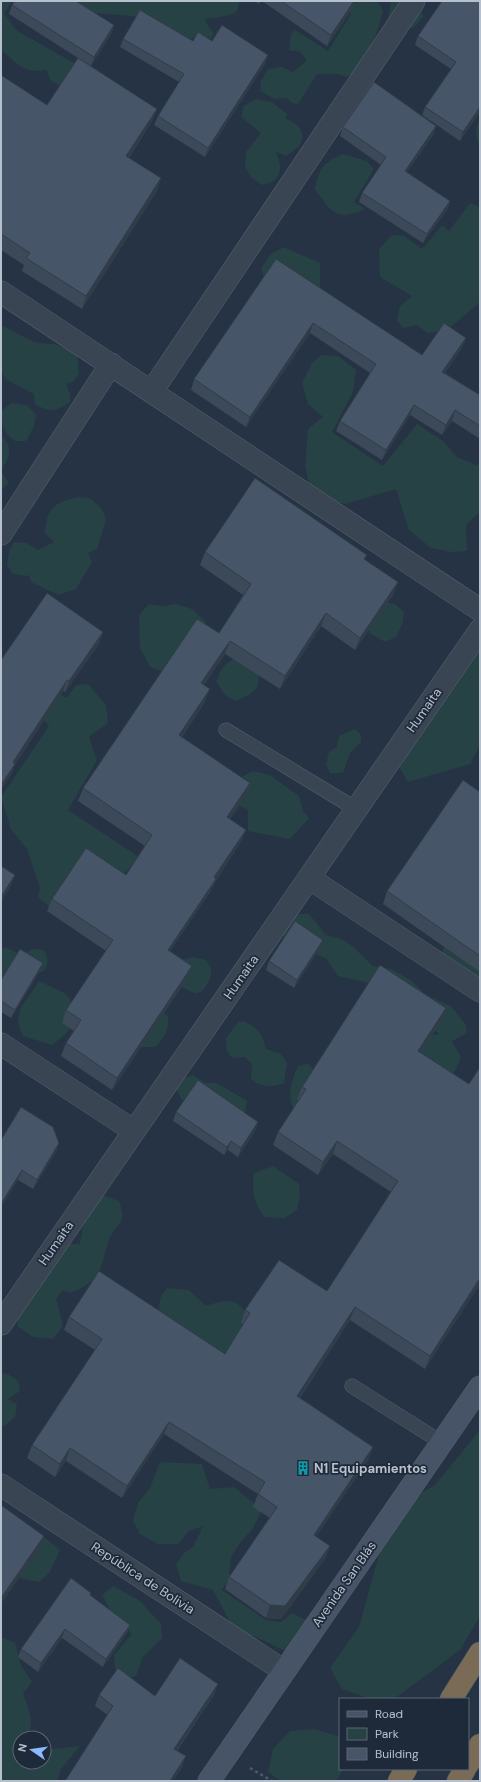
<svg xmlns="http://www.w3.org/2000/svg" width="481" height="1782" viewBox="0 0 481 1782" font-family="'DM Sans',sans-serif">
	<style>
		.green { fill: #274245 }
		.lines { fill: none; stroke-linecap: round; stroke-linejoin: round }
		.lane-casing { stroke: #586371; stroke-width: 15 }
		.street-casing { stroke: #586371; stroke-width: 23 }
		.secondary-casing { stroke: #586371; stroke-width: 23 }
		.highway-casing { stroke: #44505e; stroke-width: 23 }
		.path { stroke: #465f61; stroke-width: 2.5; stroke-dasharray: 3 3; stroke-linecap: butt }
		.lane { stroke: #3a4553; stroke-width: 14 }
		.street { stroke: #3a4553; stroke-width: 22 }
		.secondary { stroke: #475467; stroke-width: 22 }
		.highway { stroke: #7a6b56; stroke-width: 22 }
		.wall { fill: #3c4959 }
		.shaded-wall { fill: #313c49 }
		.building { fill: #465568; stroke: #313c49 }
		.labels { text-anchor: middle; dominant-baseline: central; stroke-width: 3.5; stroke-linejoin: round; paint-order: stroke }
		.street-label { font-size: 13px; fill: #b7c0cd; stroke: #1e2a39 }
		.poi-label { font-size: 13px; font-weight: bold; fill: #b7c0cd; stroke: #1e2a39; text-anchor: start }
	</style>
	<rect width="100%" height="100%" fill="#253344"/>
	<path class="green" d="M 1,1 L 12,1 L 4,13 L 16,30 L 74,63 L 80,71 L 63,87 L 51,81 L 46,70 C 23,74 17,63 1,50 Z
		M 70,1 L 149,1 L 153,3 L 154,1 L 239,2 C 239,4 238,9 237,11 C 234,16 212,18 205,19 L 208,26 L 214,33 L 207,46 L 192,38 L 177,64 L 173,36 L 134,16 L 96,13 Z
		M 363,1 L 379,3 L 383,11 L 376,35 L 358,69 L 347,77 L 337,74 L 317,74 L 298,104 L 292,103 L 286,98 L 274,99 L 260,91 L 261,81 L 268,69 L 282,67 L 293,72 L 307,60 L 300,52 L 289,50 L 291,34 L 295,30 L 328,51 L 351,14 L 346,9 L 351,4 Z
		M 391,1 L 419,1 L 423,17 L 413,28 L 397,28 L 388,19 Z
		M 256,99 L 272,102 L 287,114 L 286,119 C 299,123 309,136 297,148 C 294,151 290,153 286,156 L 276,152 C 283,168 282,182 262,185 L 251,177 L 245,167 L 246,152 L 261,133 L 241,117 L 244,106 Z
		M 480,120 L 480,146 C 475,138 475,128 480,120 Z
		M 343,154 L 367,161 L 374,169 L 354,202 L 365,209 C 336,222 331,212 315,189 C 319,168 323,163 343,154 Z
		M 470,203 L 480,207 L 480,302 L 446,331 L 428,333 L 416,325 L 403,328 L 397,320 L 400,306 L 412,296 L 380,277 L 379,249 L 392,235 L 404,236 L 422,249 L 442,225 L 449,231 Z
		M 283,247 L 320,263 L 320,287 L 301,303 L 268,291 L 261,268 L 270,255 Z
		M 1,325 L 36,343 L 54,344 L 70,350 L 77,355 L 79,373 L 74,381 L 66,384 L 70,394 L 70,402 C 55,412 50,413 35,404 L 34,394 L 5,379 L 1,370 Z
		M 321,355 L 338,356 L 356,370 L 353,392 L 332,432 L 383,466 L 417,424 L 443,441 L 457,457 L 476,465 L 480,463 L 480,512 L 466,525 L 467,551 L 450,552 L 431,548 L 409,530 L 396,489 L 345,504 L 322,499 L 310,488 L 305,466 L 308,429 L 323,417 L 308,404 L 302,383 L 312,363 Z
		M 12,403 L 27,405 L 36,415 L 34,426 L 26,441 L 15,441 C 3,432 0,425 2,410 Z
		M 1,436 C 14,445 9,460 1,470 Z
		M 1,471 L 9,483 L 1,491 Z
		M 77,497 L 90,498 L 102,509 L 106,520 L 97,549 L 88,553 L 92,562 L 76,589 L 58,595 L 31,582 L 29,576 L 13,574 L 7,565 L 9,552 L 14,542 L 26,543 L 38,550 L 54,542 L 45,533 C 47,507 53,504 77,497 Z
		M 383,602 L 395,604 L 404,612 L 403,622 L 396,637 L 385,642 L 368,632 Z
		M 149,604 L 163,606 L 176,604 L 192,609 L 205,621 L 207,627 L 168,673 L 150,667 L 140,648 L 139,615 Z
		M 480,637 L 480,745 L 470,764 L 408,782 L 395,760 Z
		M 236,658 L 258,669 C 261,690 254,693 236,701 L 225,695 L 216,682 C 220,669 224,664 236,658 Z
		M 88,684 L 106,705 L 108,723 L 89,737 L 97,760 L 68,810 L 139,857 L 117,882 L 53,909 L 38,898 L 40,888 L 27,849 L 11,829 L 1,797 L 49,726 L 35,710 L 52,690 L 67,698 L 76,685 Z
		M 355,729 L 361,735 L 361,742 L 350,753 L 343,773 L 330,773 L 326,764 L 329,752 L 337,747 L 339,736 Z
		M 253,771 L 270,775 L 299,796 L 303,811 L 309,818 L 290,839 L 248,831 L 248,810 L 234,803 L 240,778 Z
		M 300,914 L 309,914 L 326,935 L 341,939 L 352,946 L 373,966 L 391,969 L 411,980 L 426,995 L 451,1006 L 466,1025 L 467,1033 L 452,1041 L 461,1057 L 450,1083 L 420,1081 L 420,1037 L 439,1034 L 381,989 L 365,982 L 338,976 L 326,958 L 293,947 L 282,935 L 288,918 Z
		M 445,945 L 480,960 L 480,996 L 440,957 Z
		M 1,948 L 7,948 L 21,955 L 32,949 L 43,950 C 49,957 49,963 44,971 L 1,989 Z
		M 193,957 L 206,960 C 207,963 210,966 211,969 C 213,976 205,992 197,993 C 192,993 186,989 181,987 L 176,975 L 180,960 Z
		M 39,981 C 47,985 56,989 64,993 C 69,996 71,1001 73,1006 C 80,1024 66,1034 52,1045 L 23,1036 L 18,1024 L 20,1009 Z
		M 161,1011 L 168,1016 C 169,1030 165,1037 155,1047 L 138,1047 Z
		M 243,1021 C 259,1029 261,1032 266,1049 L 281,1054 L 287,1063 L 284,1083 C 272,1087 262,1088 251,1079 L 252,1064 L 245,1057 L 232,1058 L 227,1051 L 226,1038 L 238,1022 Z
		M 308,1064 L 313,1069 L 295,1112 C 286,1096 291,1083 298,1066 Z
		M 193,1075 L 205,1083 L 217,1083 L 247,1101 L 244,1118 L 197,1100 L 182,1100 L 174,1085 L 181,1079 Z
		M 273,1166 L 299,1184 L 300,1196 L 297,1210 L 284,1218 L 264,1217 C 254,1203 251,1190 254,1173 Z
		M 102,1195 L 119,1201 C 128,1225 117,1221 109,1239 C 107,1245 106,1251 104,1257 C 99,1278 90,1285 70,1293 L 63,1290 L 56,1299 L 63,1326 L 53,1339 L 33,1337 L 17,1326 L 20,1308 L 51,1253 L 70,1244 L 80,1244 L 84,1221 Z
		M 167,1288 L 189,1290 L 206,1306 C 226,1299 237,1297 249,1317 L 230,1358 L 158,1311 L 161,1296 Z
		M 1,1373 L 8,1374 L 18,1381 L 20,1391 L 8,1399 L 17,1404 L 15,1417 L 5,1426 L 1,1425 Z
		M 480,1430 L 480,1616 L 460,1650 L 394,1699 L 371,1699 L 342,1689 L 330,1668 L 359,1627 L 392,1508 L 434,1486 Z
		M 160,1462 L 202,1464 L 210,1489 L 234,1487 L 262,1510 L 252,1530 L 242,1540 L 231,1557 L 229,1573 L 230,1577 L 222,1590 L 266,1620 L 281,1622 L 292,1613 L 310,1622 L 307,1648 L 283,1650 L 254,1636 L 236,1633 L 213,1590 L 181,1581 L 176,1564 L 184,1553 L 193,1547 L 203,1526 L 189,1531 L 178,1544 L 158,1544 L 140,1534 L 133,1521 L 138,1503 L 150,1488 Z
		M 33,1528 L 60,1550 L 50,1572 L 39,1582 L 19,1578 L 1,1566 Z
		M 113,1586 L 140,1601 L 161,1624 L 162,1638 L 143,1657 L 136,1676 L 125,1679 L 116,1676 L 114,1655 L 132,1634 L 112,1614 L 102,1595 Z
		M 1,1637 L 15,1643 L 21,1665 L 32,1682 L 23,1693 C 28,1707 37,1726 25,1738 L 20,1738 L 20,1743 L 13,1750 L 20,1757 L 20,1762 L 44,1762 L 44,1750 L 80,1746 L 61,1769 L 57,1781 L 1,1781 Z
		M 314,1729 L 340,1737 L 340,1769 L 343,1770 L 336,1781 L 281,1781 L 268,1772 L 273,1749 L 290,1731 Z"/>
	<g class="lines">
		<defs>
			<path id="lane" d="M 226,730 L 356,809
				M 352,1386 L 441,1442"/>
			<path id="street" d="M 1,292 L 480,610
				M 152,391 L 414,1
				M 1,534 L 111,364
				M 309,878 L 480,991
				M 1,1044 L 134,1131
				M 1,1324 L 480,630
				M 1,1485 L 284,1671"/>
			<path id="secondary" d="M 209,1781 L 480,1387"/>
			<path id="highway" d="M 451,1699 L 480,1653
				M 468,1764 L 480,1745
				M 399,1781 L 406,1769
				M 458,1781 L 465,1769"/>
		</defs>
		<use href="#lane" class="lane-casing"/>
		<use href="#street" class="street-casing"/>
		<use href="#secondary" class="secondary-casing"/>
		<use href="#highway" class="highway-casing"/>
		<path class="path" d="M 250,1768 L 272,1781"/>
		<use href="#lane" class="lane"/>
		<use href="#street" class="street"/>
		<use href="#secondary" class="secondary"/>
		<use href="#highway" class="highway"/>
	</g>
	<path class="wall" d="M 254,1 L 261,1 L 259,4 Z
		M 262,1 L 356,1 L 348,15 L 327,46 Z
		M 442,1 L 480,112 L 460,141 L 422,115 L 425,107 L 451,69 L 415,45 L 418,36 Z
		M 12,5 L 114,25 L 111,34 L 91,66 L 157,109 L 152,121 L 129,158 L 161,178 L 157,191 L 82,309 L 22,271 L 24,265 L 1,250 L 1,75 L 47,105 L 78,58 L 9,14 Z
		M 123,39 L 212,41 L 265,64 L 205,157 L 154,125 L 158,116 L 179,82 L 120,47 Z
		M 436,126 L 433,135 L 407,172 L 450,201 L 447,210 L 423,243 L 359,202 L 362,193 L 381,165 L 340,136 L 343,127 Z
		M 276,259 L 422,355 L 466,338 L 462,348 L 445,373 L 480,395 L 480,439 L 452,421 L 442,435 L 410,415 L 382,460 L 336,431 L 340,421 L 370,373 L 310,333 L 246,427 L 191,390 L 194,379 Z
		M 205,552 L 365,560 L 398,582 L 393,595 L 355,650 L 321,626 L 280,689 L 225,654 L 204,685 L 205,702 L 182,737 L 250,783 L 246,796 L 230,819 L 246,830 L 241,842 L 215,882 L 211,891 L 170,951 L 187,979 L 112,1090 L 61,1056 L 66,1043 L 74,1031 L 62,1023 L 66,1010 L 106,951 L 47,911 L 52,899 L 126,875 L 145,846 L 78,801 L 83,788 L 219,633 L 243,595 L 200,565 Z
		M 103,632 L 99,644 L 65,692 L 63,691 L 15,765 L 11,775 L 1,660 Z
		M 480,792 L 480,972 L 383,904 L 387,891 Z
		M 323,940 L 320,948 L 294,988 L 266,970 L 269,961 Z
		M 43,963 L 40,971 L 11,1018 L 1,1012 L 1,980 Z
		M 446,1008 L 441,1021 L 421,1053 L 480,1284 L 425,1369 L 350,1320 L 300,1398 L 373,1447 L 368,1460 L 316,1537 L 330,1546 L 325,1559 L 281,1619 L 266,1618 L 225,1589 L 229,1577 L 270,1518 L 253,1507 L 258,1494 L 164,1434 L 122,1498 L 66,1461 L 55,1477 L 27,1458 L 32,1445 L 95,1350 L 64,1330 L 69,1317 L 225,1354 L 243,1324 L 241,1323 L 245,1310 L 327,1291 L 391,1192 L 333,1154 L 318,1175 L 273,1145 L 278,1132 L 299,1100 L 297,1099 L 302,1087 Z
		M 176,1112 L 258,1122 L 255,1131 L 238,1157 L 228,1150 L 224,1155 L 173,1121 Z
		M 1,1140 L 59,1143 L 56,1152 L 33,1189 L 18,1180 Z
		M 91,1593 L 90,1596 L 130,1625 L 127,1633 L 103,1667 L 62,1638 L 38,1672 L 18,1657 L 21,1649 Z
		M 218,1684 L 214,1695 L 177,1751 L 182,1768 L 95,1706 L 99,1695 L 155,1696 Z"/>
	<path class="shaded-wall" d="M 354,1 L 356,1 L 348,15 L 327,46 L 331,35 Z
		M 114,25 L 111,34 L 91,66 L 94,57 Z
		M 268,55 L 265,64 L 205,157 L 208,148 Z
		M 480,107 L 480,112 L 460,141 L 463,132 Z
		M 157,109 L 152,121 L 121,169 L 126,156 Z
		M 436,126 L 433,135 L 402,180 L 405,171 Z
		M 161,178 L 157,191 L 82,309 L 86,296 Z
		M 450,201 L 447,210 L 423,243 L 427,234 Z
		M 313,323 L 310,333 L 246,427 L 250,417 Z
		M 466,338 L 462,348 L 439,382 L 442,372 Z
		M 414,405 L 410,415 L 382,460 L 386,450 Z
		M 455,410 L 452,421 L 442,435 L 446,425 Z
		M 398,582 L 393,595 L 355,650 L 360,638 Z
		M 326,613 L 321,626 L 280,689 L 285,676 Z
		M 103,632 L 99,644 L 65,692 L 69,681 Z
		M 230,641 L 225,654 L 196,696 L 201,683 Z
		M 67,680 L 63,691 L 15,765 L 11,775 L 1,790 L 1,785 L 13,762 Z
		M 210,689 L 205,702 L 174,748 L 179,735 Z
		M 250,783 L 246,796 L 223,830 L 227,817 Z
		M 246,830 L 241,842 L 215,882 L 211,891 L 163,962 L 168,950 L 214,877 Z
		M 15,875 L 11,886 L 1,902 L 1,897 Z
		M 323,940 L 320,948 L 294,988 L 297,980 Z
		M 43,963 L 40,971 L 11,1018 L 15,1010 Z
		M 192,966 L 187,979 L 112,1090 L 117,1078 Z
		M 446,1008 L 441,1021 L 414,1064 L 418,1051 Z
		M 258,1122 L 255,1131 L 238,1157 L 241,1148 Z
		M 231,1141 L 228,1150 L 224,1155 L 227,1147 Z
		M 337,1141 L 333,1154 L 318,1175 L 323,1162 Z
		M 59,1143 L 56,1152 L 33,1189 L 37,1180 Z
		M 22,1170 L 18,1180 L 1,1208 L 1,1204 Z
		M 480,1278 L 480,1284 L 425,1369 L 430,1356 Z
		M 355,1307 L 350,1320 L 292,1409 L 297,1396 Z
		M 169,1422 L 164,1434 L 122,1498 L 127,1486 Z
		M 373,1447 L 368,1460 L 309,1548 L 314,1535 Z
		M 70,1448 L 66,1461 L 55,1477 L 60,1464 Z
		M 44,1536 L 40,1548 L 1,1604 L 1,1598 Z
		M 330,1546 L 325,1559 L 281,1619 L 266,1618 L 270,1605 Z
		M 130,1625 L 127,1633 L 103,1667 L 106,1659 Z
		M 65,1629 L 62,1638 L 38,1672 L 41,1663 Z
		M 218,1684 L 214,1695 L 170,1760 L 174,1749 Z
		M 186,1756 L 182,1768 L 173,1781 L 170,1781 Z"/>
	<path class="building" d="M 15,1 L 76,1 L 114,25 L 94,57 L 12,5 Z
		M 281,1 L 354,1 L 331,35 Z
		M 442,1 L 480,1 L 480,107 L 463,132 L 425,107 L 456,62 L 418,36 Z
		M 140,10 L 193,41 L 198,32 L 212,41 L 222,25 L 268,55 L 208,148 L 158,116 L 184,74 L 123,39 Z
		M 78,58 L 157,109 L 126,156 L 161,178 L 86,296 L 26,258 L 30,253 L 1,234 L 1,75 L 47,105 Z
		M 374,82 L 436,126 L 405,171 L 450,201 L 427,234 L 362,193 L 386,157 L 343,127 Z
		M 276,259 L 422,355 L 444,323 L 466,338 L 442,372 L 480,395 L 480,426 L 455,410 L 446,425 L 414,405 L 386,450 L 340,421 L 376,364 L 313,323 L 250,417 L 194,379 Z
		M 255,478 L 367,555 L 364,559 L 398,582 L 360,638 L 326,613 L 285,676 L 230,641 L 201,683 L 210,689 L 179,735 L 250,783 L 227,817 L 246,830 L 214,877 L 216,879 L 168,950 L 192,966 L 117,1078 L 66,1043 L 81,1020 L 66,1010 L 113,940 L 52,899 L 86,848 L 126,875 L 152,835 L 83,788 L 197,619 L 219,633 L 251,584 L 205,552 Z
		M 47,593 L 103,632 L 69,681 L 67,680 L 13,762 L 15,764 L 1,785 L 1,660 Z
		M 463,780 L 480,792 L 480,956 L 387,891 Z
		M 1,866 L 15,875 L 1,897 Z
		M 295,921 L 323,940 L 297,980 L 269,961 Z
		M 20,949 L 43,963 L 15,1010 L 1,1001 L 1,980 Z
		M 380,965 L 446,1008 L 418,1051 L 469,1084 L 480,1067 L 480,1278 L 430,1356 L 355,1307 L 297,1396 L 373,1447 L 314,1535 L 330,1546 L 285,1606 L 270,1605 L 229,1577 L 277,1507 L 258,1494 L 265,1482 L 169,1422 L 127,1486 L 70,1448 L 60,1464 L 32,1445 L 102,1339 L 69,1317 L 99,1271 L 225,1354 L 250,1313 L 245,1310 L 279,1260 L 327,1291 L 398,1181 L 337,1141 L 323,1162 L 278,1132 L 306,1089 L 302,1087 Z
		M 198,1080 L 258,1122 L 241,1148 L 231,1141 L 227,1147 L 176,1112 Z
		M 21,1107 L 53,1127 L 59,1143 L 37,1180 L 22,1170 L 1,1204 L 1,1140 Z
		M 1,1505 L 44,1536 L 1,1598 Z
		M 71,1578 L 91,1593 L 90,1595 L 130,1625 L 106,1659 L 65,1629 L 41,1663 L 21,1649 Z
		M 180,1658 L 218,1684 L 174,1749 L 186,1756 L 170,1781 L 65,1781 L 113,1706 L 99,1695 L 118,1668 L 155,1696 Z"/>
	<defs>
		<symbol id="building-bare" viewBox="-9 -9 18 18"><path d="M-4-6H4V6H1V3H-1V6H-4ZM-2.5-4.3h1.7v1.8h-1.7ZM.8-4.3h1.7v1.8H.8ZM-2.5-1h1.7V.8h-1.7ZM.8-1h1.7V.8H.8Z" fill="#0f9aa8" stroke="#1e2a39" stroke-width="2.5" paint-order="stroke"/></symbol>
	</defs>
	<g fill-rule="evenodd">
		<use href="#building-bare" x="293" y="1458" width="20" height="20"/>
	</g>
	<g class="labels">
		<g class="street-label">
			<text transform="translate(424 710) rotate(-55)">Humaita</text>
			<text transform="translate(241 977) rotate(-55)">Humaita</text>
			<text transform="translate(56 1243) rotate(-55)">Humaita</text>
			<text transform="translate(143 1578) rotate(33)">República de Bolivia</text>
			<text transform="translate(344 1584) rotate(-55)">Avenida San Blás</text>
		</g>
		<g class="poi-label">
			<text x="314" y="1468">N1 Equipamientos</text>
		</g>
	</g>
	<rect width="481" height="1782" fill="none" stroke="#b7c0cd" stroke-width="4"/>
	<rect x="339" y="1698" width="130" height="72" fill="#1e2a39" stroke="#5b6674"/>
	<rect x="347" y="1711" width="20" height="6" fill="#475467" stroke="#5b6674"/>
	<text x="375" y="1718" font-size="12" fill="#b7c0cd">Road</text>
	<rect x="347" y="1728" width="20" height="12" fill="#274245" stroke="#5b6674"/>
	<text x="375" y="1738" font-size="12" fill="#b7c0cd">Park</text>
	<rect x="347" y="1748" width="20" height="12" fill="#465568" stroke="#5b6674"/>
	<text x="375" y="1758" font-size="12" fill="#b7c0cd">Building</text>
	<g transform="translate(32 1750) rotate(283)"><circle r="19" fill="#1e2a39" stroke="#5b6674"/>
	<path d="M0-3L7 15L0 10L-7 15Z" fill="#8bbbfe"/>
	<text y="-6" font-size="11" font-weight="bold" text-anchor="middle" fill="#b7c0cd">N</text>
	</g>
</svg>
